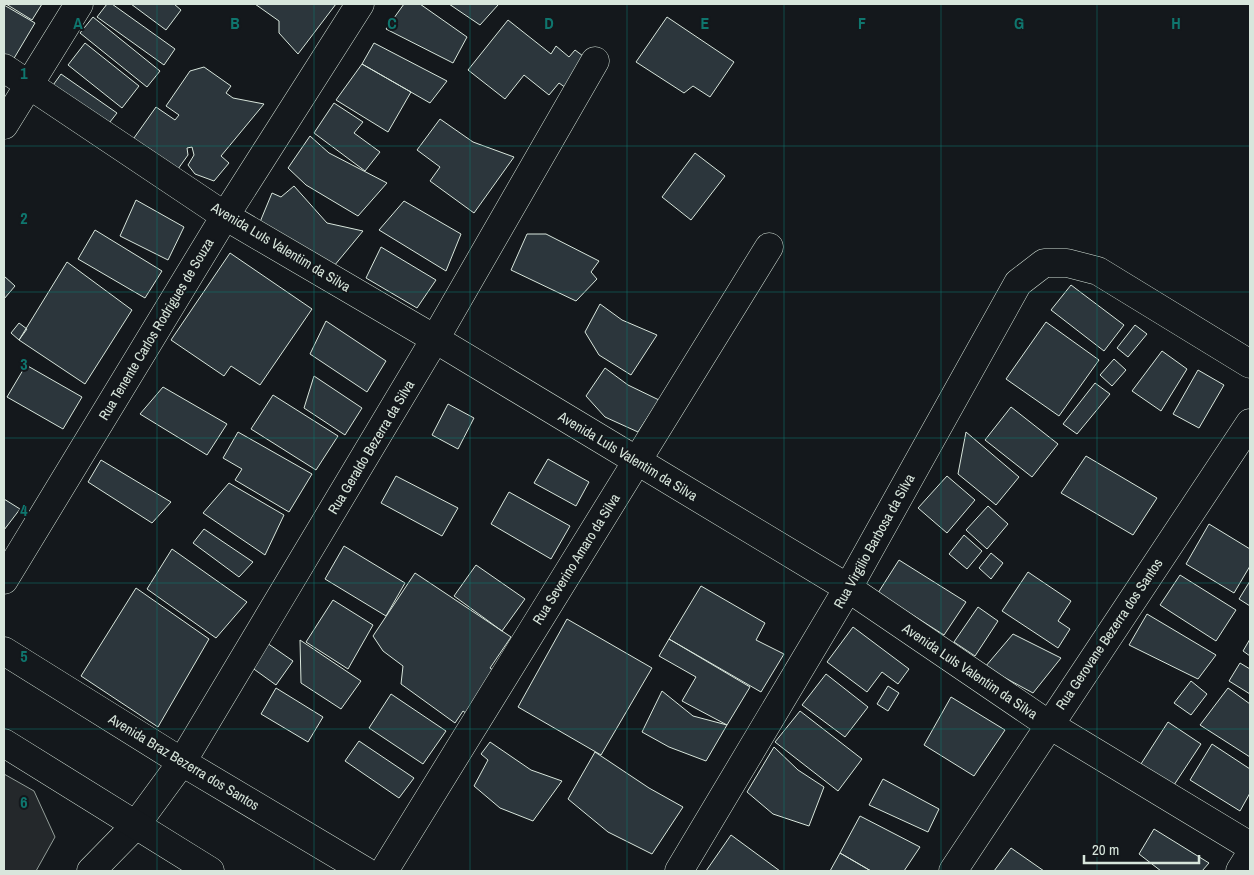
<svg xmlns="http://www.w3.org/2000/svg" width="1254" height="875" viewBox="0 0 1254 875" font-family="'Archivo Narrow',sans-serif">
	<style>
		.parking { fill: #24282b; stroke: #939e99 }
		.building { fill: #2c363c; stroke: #d8e6dc }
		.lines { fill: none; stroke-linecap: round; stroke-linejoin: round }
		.minor-casing { stroke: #d8e6dc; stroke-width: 29 }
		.primary-casing { stroke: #d8e6dc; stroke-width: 29 }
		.minor { stroke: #14181c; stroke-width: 28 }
		.primary { stroke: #14181c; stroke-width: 28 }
		.grid { fill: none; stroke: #0f766e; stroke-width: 1; stroke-opacity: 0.55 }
		.labels { text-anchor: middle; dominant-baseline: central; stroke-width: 4; stroke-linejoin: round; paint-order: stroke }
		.street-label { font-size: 14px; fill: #d8e6dc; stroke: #14181c }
		.grid-label { font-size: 16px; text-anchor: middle; font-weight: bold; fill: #0f766e; stroke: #14181c; stroke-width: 4; stroke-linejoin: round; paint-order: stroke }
	</style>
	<rect width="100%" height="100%" fill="#14181c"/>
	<path class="parking" d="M 4,774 L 34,791 L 55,837 L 36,871 L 4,871 Z"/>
	<path class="building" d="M 6,4 L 42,4 L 32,20 Z
		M 107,4 L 112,4 L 175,49 L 164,65 L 97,17 Z
		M 131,4 L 174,4 L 181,10 L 166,30 Z
		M 255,4 L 336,4 L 298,54 L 279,33 L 279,21 Z
		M 404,4 L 420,4 L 467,37 L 453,63 L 386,29 Z
		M 449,4 L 497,4 L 498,5 L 480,25 Z
		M 4,5 L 35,23 L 13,60 L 4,55 Z
		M 93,17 L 160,71 L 147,87 L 80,33 Z
		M 667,17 L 734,62 L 710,97 L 693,86 L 684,93 L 636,62 Z
		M 508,20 L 551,54 L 556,46 L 569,57 L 575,50 L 591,62 L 569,90 L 559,83 L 549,95 L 524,75 L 505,99 L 468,70 Z
		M 85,43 L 139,86 L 122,108 L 68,65 Z
		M 374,43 L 447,81 L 430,103 L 362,64 Z
		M 362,64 L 411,92 L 388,132 L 336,100 Z
		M 204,67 L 231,86 L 226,93 L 233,98 L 264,104 L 221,156 L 229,163 L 214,181 L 195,174 L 188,165 L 194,155 L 192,147 L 187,148 L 188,155 L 173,176 L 129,145 L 156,107 L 175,120 L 179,115 L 166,106 L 190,71 Z
		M 61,74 L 117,113 L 106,127 L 51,88 Z
		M 334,103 L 363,122 L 354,133 L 380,152 L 365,171 L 314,133 Z
		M 440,119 L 473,142 L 514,157 L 474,213 L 430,181 L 440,167 L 417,150 Z
		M 310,136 L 329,153 L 387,183 L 358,216 L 306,185 L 288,168 Z
		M 695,153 L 725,176 L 691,220 L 662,197 Z
		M 294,186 L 327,223 L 363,231 L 329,272 L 260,222 L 272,193 L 281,197 Z
		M 136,200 L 184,227 L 168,260 L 120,236 Z
		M 404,201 L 461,234 L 446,271 L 379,230 Z
		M 95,230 L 162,271 L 145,298 L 78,259 Z
		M 527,234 L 546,234 L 599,261 L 591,272 L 597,279 L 576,301 L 511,270 Z
		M 381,247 L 436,280 L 417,308 L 366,278 Z
		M 230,253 L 312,309 L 260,385 L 231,366 L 224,376 L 171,340 Z
		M 67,262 L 132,310 L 85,384 L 19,340 Z
		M 4,276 L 15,286 L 4,299 Z
		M 1071,285 L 1124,325 L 1104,351 L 1051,310 Z
		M 600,304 L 622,320 L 657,335 L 631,375 L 599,355 L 585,332 Z
		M 326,321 L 386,361 L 367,392 L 310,354 Z
		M 1046,322 L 1099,360 L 1059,416 L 1006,379 Z
		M 19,323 L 27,329 L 19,340 L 11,333 Z
		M 1135,325 L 1147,334 L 1128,357 L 1117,348 Z
		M 1162,351 L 1187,369 L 1161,411 L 1132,391 Z
		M 1114,359 L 1126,370 L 1112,386 L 1100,375 Z
		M 26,365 L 82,397 L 63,429 L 7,397 Z
		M 605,368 L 628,385 L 659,400 L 638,432 L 605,417 L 586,396 Z
		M 1198,370 L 1224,385 L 1199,428 L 1173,414 Z
		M 314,376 L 362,408 L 345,435 L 304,408 Z
		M 1095,383 L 1110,394 L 1077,434 L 1063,424 Z
		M 163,387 L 227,424 L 207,455 L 140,414 Z
		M 273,395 L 338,436 L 316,470 L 251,429 Z
		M 448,404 L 474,418 L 458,449 L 432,435 Z
		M 1011,407 L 1058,444 L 1032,477 L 985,440 Z
		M 238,432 L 312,474 L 289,512 L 235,480 L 242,469 L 223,458 Z
		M 966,432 L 1019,477 L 996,505 L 958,474 Z
		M 1086,456 L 1157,498 L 1133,535 L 1061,493 Z
		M 548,459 L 589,482 L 576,506 L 534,483 Z
		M 101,460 L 171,502 L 152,523 L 88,482 Z
		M 396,476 L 458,508 L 442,536 L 381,503 Z
		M 947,476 L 975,500 L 947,533 L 918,508 Z
		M 229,483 L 284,515 L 265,555 L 203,513 Z
		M 509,492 L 570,526 L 551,559 L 491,524 Z
		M 4,499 L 20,509 L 4,530 Z
		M 988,506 L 1008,524 L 987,549 L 966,530 Z
		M 1209,524 L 1250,549 L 1250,566 L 1234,593 L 1186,564 Z
		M 204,529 L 253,562 L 239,577 L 193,543 Z
		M 964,535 L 982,551 L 967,569 L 949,554 Z
		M 344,546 L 405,583 L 386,616 L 325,579 Z
		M 172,549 L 247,602 L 216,638 L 147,589 Z
		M 991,553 L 1003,563 L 991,579 L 979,568 Z
		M 899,560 L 966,602 L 944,635 L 878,593 Z
		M 476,565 L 525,599 L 502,631 L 454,596 Z
		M 1028,572 L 1071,601 L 1058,621 L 1070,629 L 1058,648 L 1002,611 Z
		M 415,573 L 511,637 L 490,668 L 502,676 L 474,719 L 463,711 L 455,723 L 401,684 L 403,666 L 383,651 L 373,636 Z
		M 1180,575 L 1236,610 L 1216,641 L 1160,605 Z
		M 1250,581 L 1250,606 L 1239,599 Z
		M 701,586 L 765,623 L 756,640 L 784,654 L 761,692 L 669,639 Z
		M 136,588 L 209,639 L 158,727 L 81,676 Z
		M 333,600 L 373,625 L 348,669 L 306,642 Z
		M 978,607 L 998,621 L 975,656 L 954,642 Z
		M 1147,614 L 1216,655 L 1198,679 L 1129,645 Z
		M 567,619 L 652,668 L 601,755 L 518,707 Z
		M 853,627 L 909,669 L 898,684 L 882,672 L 867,692 L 827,662 Z
		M 1013,634 L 1061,658 L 1033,693 L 985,667 Z
		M 669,639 L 750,687 L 727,725 L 682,701 L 696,677 L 659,656 Z
		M 1250,639 L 1250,656 L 1243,651 Z
		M 300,640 L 361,681 L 341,709 L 301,683 Z
		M 267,643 L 293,661 L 276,685 L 251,667 Z
		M 1240,663 L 1250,669 L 1250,694 L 1229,681 Z
		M 826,674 L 868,707 L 845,737 L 802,705 Z
		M 1191,681 L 1207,694 L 1191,715 L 1174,703 Z
		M 888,686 L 899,693 L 888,711 L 877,704 Z
		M 276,688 L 323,717 L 308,742 L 261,714 Z
		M 1228,688 L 1250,704 L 1250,757 L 1200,725 Z
		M 662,691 L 693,716 L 727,725 L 706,761 L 669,747 L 642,732 Z
		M 391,694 L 446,731 L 423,764 L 369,728 Z
		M 951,697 L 1005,730 L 974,776 L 924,745 Z
		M 800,711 L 862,759 L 838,791 L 775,742 Z
		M 1168,722 L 1201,744 L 1172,788 L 1139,767 Z
		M 359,741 L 414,778 L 399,798 L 345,761 Z
		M 490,742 L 531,770 L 562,781 L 533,821 L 500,808 L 474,786 L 488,760 L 481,754 Z
		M 1212,744 L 1250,769 L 1250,793 L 1240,811 L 1190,780 Z
		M 774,747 L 798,770 L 824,787 L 809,826 L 773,814 L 747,792 Z
		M 595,752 L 649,788 L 683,807 L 652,854 L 608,832 L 568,799 Z
		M 883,779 L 939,809 L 928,832 L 869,805 Z
		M 860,816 L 920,847 L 904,871 L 871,871 L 840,853 Z
		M 1154,829 L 1209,863 L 1202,871 L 1161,871 L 1139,854 Z
		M 731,835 L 780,871 L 706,871 Z
		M 1011,848 L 1044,871 L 994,871 Z
		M 840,853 L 871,871 L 830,871 Z"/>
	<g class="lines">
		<defs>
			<path id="minor" d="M 4,68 L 225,216 L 435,339 L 848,588 L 1048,724 L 1250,846
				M 4,125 L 79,4
				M 4,580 L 225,216 L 360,4
				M 4,651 L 182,762 L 365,871
				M 91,871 L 135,826 L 182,762 L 435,339 L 595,61
				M 384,871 L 769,247
				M 679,871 L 848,588 L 1018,283 L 1044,263 L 1067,263 L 1098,271 L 1250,364
				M 953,871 L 1250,423
				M 1240,871 L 1250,855"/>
			<path id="primary" d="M 4,743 L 210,871"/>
		</defs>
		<use href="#minor" class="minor-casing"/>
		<use href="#primary" class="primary-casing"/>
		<use href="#minor" class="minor"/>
		<use href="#primary" class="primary"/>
	</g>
	<path class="grid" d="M 157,4 L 157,871M 314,4 L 314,871M 470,4 L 470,871M 627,4 L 627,871M 784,4 L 784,871M 941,4 L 941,871M 1097,4 L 1097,871M 4,146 L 1250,146M 4,292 L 1250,292M 4,438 L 1250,438M 4,583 L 1250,583M 4,729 L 1250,729"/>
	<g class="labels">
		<g class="street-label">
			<text transform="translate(281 247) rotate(31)">Avenida LuIs Valentim da Silva</text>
			<text transform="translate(156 329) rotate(-59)">Rua Tenente Carlos Rodrigues de Souza</text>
			<text transform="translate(371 447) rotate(-59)">Rua Geraldo Bezerra da Silva</text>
			<text transform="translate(628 456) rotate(31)">Avenida LuIs Valentim da Silva</text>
			<text transform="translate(874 541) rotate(-61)">Rua Virgilio Barbosa da Silva</text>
			<text transform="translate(576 559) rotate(-58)">Rua Severino Amaro da Silva</text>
			<text transform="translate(1109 634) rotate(-56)">Rua Gerovane Bezerra dos Santos</text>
			<text transform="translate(970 671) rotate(34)">Avenida LuIs Valentim da Silva</text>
			<text transform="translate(184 762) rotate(31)">Avenida Braz Bezerra dos Santos</text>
		</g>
	</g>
	<g class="grid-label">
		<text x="78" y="29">A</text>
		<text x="235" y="29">B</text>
		<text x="392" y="29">C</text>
		<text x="549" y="29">D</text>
		<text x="705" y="29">E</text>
		<text x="862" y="29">F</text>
		<text x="1019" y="29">G</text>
		<text x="1176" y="29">H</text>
		<text x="24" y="79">1</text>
		<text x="24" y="224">2</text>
		<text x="24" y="370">3</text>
		<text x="24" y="516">4</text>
		<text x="24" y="662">5</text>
		<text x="24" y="808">6</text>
	</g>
	<rect width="1254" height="875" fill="none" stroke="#d8e6dc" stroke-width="10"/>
	<path d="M1084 855v8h115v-8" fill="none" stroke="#d8e6dc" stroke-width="2.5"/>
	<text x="1092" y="855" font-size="15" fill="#d8e6dc" stroke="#14181c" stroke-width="4" paint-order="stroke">20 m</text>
</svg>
